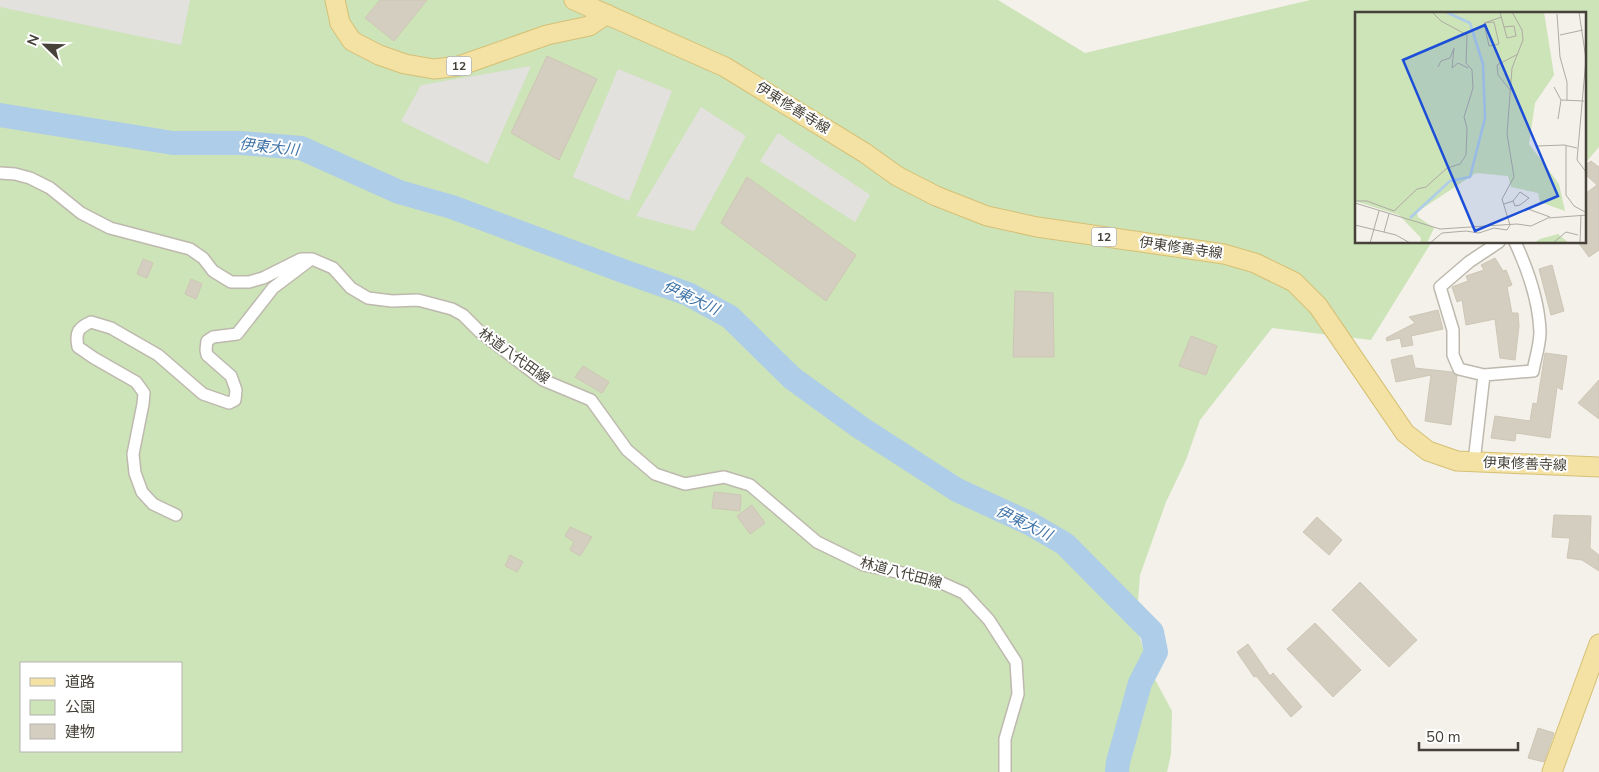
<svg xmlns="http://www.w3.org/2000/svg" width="1599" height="772" viewBox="0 0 1599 772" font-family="'Nunito Sans','Noto Sans JP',sans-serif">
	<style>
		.green { fill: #cde3b8; fill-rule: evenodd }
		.parking { fill: #e2e1de }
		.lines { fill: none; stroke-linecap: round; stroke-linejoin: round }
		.river { stroke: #aecde8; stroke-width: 24 }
		.building { fill: #d4cec1; stroke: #cec6b5 }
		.minor-casing { stroke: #beb9ae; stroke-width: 14 }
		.primary-casing { stroke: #d6c075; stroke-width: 21 }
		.minor { stroke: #fff; stroke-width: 11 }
		.primary { stroke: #f3e2a4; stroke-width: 19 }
		.labels { text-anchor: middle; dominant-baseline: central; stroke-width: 4; stroke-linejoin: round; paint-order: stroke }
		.shield { fill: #fff; stroke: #7e7b74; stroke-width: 1 }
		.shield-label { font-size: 12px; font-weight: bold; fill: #464239 }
		.street-label { font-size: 14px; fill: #464239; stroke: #fff }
		.water-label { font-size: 15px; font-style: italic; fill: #3e73a7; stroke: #fff }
		.inset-river { fill: none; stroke: #aecde8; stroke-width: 2.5 }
		.inset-road { fill: none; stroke: #aeaba3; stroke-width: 1 }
		.view { fill: #1d4ed8; fill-opacity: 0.15; stroke: #1d4ed8; stroke-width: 2.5 }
		.inset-edge { fill: none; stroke: #464239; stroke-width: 2.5 }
	</style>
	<rect width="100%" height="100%" fill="#f3f1ea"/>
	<path class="green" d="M 0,0 L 998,0 L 1085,53 L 1310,0 L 1599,0 L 1599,147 L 1587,161 L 1585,160 L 1585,14 L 1356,14 L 1356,242 L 1431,243 L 1371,340 L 1272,328 L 1200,420 L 1186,460 L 1166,502 L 1140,575 L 1136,626 L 1151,672 L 1172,711 L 1171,754 L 1167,772 L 0,772 ZM 21,663 L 181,663 L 181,751 L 21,751 Z"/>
	<path class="parking" d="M 0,0 L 190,0 L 181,45 L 0,7 Z
		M 531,66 L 488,164 L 401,121 L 421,85 Z
		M 618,69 L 672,91 L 629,201 L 573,177 Z
		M 701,107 L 746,136 L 694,231 L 636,216 Z
		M 778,133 L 870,195 L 855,222 L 760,161 Z"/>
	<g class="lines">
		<path class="river" d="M 0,115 L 173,143 L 241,143 L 301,148 L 399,192 L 452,207 L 623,271 L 688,294 L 730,317 L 792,378 L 861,428 L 957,490 L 1029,523 L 1065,544 L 1152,632 L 1156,652 L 1140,683 L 1118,762 L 1117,772"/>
	</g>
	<path class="building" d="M 380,0 L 427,0 L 394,41 L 365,18 Z
		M 547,56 L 597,79 L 559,160 L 511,133 Z
		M 1591,161 L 1599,167 L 1599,250 L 1589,257 L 1578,242 L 1585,242 L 1585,194 L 1597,185 L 1585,174 L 1585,165 Z
		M 747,177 L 856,255 L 826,301 L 721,223 Z
		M 1495,258 L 1503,271 L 1506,270 L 1512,285 L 1507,287 L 1512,313 L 1518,313 L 1519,326 L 1515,360 L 1500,358 L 1495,319 L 1466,325 L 1462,300 L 1457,302 L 1452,287 L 1468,281 L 1466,276 L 1484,270 L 1481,265 Z
		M 143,259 L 153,263 L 147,278 L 137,274 Z
		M 1552,265 L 1564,311 L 1551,315 L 1539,269 Z
		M 191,279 L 202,284 L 196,299 L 185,294 Z
		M 1015,291 L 1053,293 L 1054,357 L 1013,357 Z
		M 1438,310 L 1443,329 L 1411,336 L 1413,345 L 1402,347 L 1400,338 L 1387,341 L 1386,338 L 1415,323 L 1409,317 Z
		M 1191,336 L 1217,346 L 1206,375 L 1179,366 Z
		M 1545,353 L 1567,356 L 1562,390 L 1557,387 L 1550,438 L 1516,433 L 1515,441 L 1491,438 L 1495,416 L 1530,421 L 1533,403 L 1537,404 Z
		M 1412,355 L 1415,368 L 1452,372 L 1457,376 L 1451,425 L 1425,421 L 1431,375 L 1396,382 L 1391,360 Z
		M 583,366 L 609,382 L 602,393 L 575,377 Z
		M 1599,380 L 1599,419 L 1578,403 Z
		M 714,492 L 741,495 L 740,511 L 712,508 Z
		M 752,505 L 765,523 L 750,534 L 737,516 Z
		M 1554,515 L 1591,516 L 1590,548 L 1599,555 L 1599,571 L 1582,560 L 1567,558 L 1570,538 L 1552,537 Z
		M 1317,517 L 1342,540 L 1329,555 L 1303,532 Z
		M 570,527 L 592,537 L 580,556 L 570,550 L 574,542 L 565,536 Z
		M 510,555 L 523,562 L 517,572 L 505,566 Z
		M 1360,582 L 1417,640 L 1389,667 L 1332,610 Z
		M 1315,623 L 1361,670 L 1333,697 L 1287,649 Z
		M 1248,644 L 1270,676 L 1273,673 L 1302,707 L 1291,717 L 1256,676 L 1254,677 L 1237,652 Z
		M 1538,728 L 1554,733 L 1544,762 L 1528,758 Z"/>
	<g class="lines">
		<defs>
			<path id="minor" d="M 0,173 L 15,174 L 30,178 L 50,188 L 81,213 L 110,228 L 190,249 L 203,258 L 213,271 L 231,282 L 249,282 L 263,278 L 301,259 L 312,259 L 333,268 L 351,288 L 368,298 L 392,301 L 418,300 L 452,309 L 463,315 L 480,332 L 543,380 L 591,400 L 627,450 L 655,474 L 685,484 L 724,477 L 750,485 L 817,542 L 864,565 L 935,580 L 964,593 L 989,620 L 1016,662 L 1018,694 L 1005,739 L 1005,772
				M 1499,242 L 1469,262 L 1440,287 L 1453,330 L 1453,355 L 1459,369 L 1484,375 L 1533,371 C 1535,359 1540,345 1540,332 C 1539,302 1528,270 1515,242
				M 1474,462 L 1484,375
				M 176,515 L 153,504 L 142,492 L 135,473 L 133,454 L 143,404 L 144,393 L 136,382 L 94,358 L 78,347 C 75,332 78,328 91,322 L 111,328 L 158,355 L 203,394 L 229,403 L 235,400 L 236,390 L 231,376 L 207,355 L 206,350 L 207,341 L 213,337 L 237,334 L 273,288 L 310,260"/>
			<path id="primary" d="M 335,0 L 340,23 L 352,41 L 379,55 L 405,64 L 434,69 L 459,66 L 547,35 L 589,26 L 607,14
				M 574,0 L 725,67 L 865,153 L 897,176 L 936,196 L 987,216 L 1037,227 L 1224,254 L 1255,263 L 1294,282 L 1318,306 L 1405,433 L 1428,451 L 1457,461 L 1599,467
				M 1552,772 L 1599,644"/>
		</defs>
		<use href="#minor" class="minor-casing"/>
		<use href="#primary" class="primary-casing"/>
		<use href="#minor" class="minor"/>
		<use href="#primary" class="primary"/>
	</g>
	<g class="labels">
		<g class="shield">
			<rect x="446.5" y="56.5" width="25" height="19" rx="4"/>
			<rect x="1091.5" y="227.5" width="25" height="19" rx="4"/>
		</g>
		<g class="shield-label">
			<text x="459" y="66">12</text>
			<text x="1104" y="237">12</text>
		</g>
		<g class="street-label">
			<text transform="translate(793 108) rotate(32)">伊東修善寺線</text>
			<text transform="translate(1181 248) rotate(8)">伊東修善寺線</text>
			<text transform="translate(514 356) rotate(36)">林道八代田線</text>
			<text transform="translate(1525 464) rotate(2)">伊東修善寺線</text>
			<text transform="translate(901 573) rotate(15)">林道八代田線</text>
		</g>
		<g class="water-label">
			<text transform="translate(269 147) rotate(6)">伊東大川</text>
			<text transform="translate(691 298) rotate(25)">伊東大川</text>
			<text transform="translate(1024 523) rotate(26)">伊東大川</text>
		</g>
	</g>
	<g transform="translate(1355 12)">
		<rect width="231" height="231" fill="#f3f1ea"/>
		<path d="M 0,0 L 189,0 L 199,63 L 180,91 L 174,132 L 204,172 L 210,199 L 185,190 L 183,181 L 156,175 L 153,164 L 121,161 L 62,200 L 63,205 L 79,216 L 72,231 L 65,231 L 66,226 L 44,203 L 0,189 ZM 203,222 L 214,231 L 179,231 L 185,227 Z" fill="#cde3b8"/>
		<path class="inset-river" d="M 55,206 L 95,169 L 115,165 L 130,106 L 128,52 L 115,11 L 91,0"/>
		<path class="inset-road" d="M 145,0 L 149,15 L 152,26 L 161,24 L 159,14 L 149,15M 224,0 L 231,47 L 222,148 L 232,161M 202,2 L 205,45 L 212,70 L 212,88M 139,10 L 144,32 L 134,34 L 129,11 ZM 129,11 L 147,5M 205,23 L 228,18M 83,55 L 86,49 L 95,46 L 99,36 L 97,56 L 103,51 L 113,56M 199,75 L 206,88 L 203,107M 156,79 L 143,63 L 142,53 L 163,42M 206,88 L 229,89M 182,134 L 209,133 L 222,136M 211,134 L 211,183 L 219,194 L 232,201M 0,189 L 12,189 L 39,199 L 62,177 L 71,175 L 92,156 L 105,152 L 111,143 L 112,116 L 109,105 L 118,76 L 117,58 L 111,51 L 112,23 L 86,9 L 77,0M 0,191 L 85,217 L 162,212 L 176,214 L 193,206 L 232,203M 149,192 L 158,189 L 165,180 L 174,186 L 165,193 L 160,194 L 158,189M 173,197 L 195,205M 0,213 L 41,223 L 55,231M 155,213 L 147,187 L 159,165 L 152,122 L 157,56 L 168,28 L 167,18 L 157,0M 29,220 L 34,202M 15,231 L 24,199M 75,231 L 87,221 L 111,219 L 124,221 L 139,216 L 152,218 L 155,213M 198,231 L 211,220 L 223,223M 225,231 L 226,203"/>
		<path class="view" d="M 130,13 L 203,184 L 120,219 L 48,48 Z"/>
		<rect width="231" height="231" class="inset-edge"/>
	</g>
	<rect x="20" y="662" width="162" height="90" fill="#ffffff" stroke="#b5b3b0"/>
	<rect x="30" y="678" width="25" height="8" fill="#f3e2a4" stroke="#b5b3b0"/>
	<text x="65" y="687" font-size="15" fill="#464239">道路</text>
	<rect x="30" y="700" width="25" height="15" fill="#cde3b8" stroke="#b5b3b0"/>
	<text x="65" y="712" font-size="15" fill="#464239">公園</text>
	<rect x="30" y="724" width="25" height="15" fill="#d4cec1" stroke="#b5b3b0"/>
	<text x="65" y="737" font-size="15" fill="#464239">建物</text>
	<g transform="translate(45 45) rotate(293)" stroke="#ffffff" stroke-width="4" paint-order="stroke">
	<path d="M0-4L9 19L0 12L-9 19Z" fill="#464239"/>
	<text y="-8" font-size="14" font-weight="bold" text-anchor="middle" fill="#464239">N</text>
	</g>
	<path d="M1419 742v8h99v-8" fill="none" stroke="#464239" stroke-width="2.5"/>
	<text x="1426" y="742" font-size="15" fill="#464239" stroke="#ffffff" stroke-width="4" paint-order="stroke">50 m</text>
</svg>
